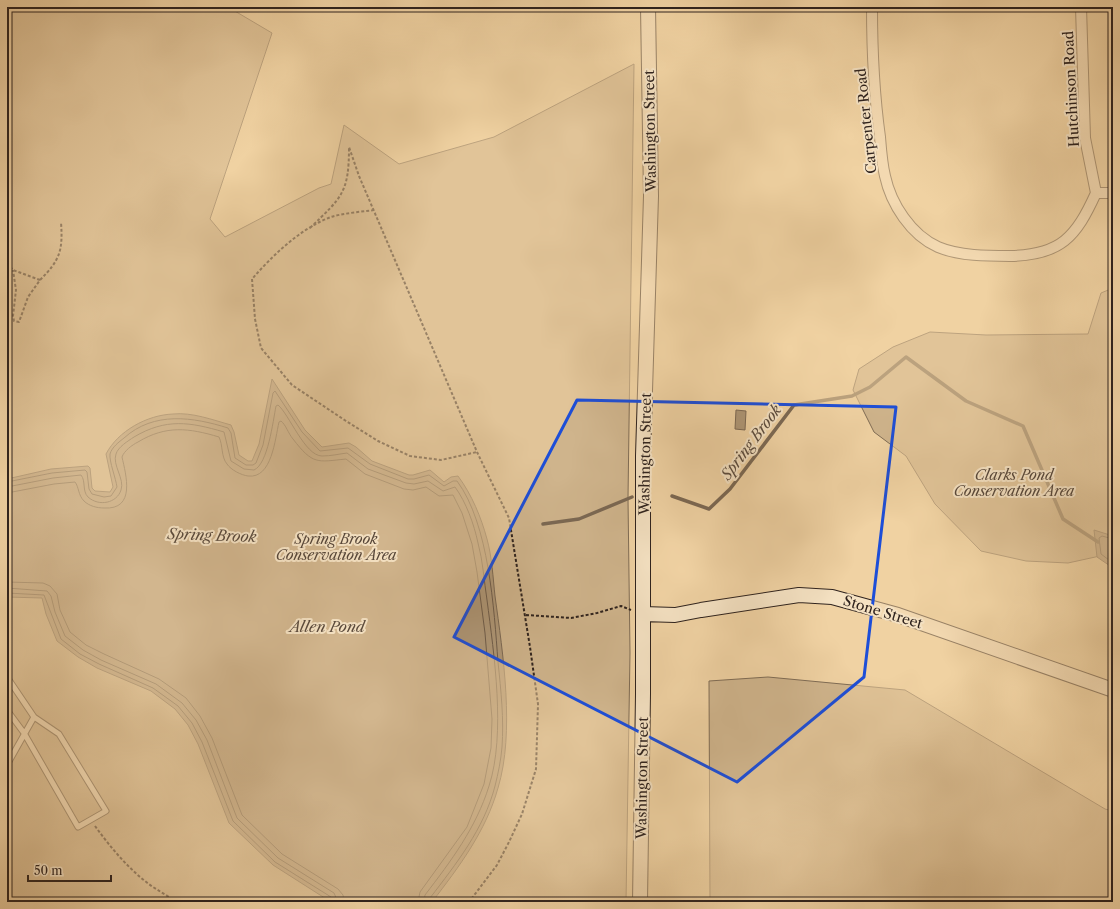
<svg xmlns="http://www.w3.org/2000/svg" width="1120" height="909" viewBox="0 0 1120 909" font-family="'Libre Caslon Text',serif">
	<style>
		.green { fill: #cfb48c; stroke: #7f6c55 }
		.water { fill: #ae9676; stroke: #7b6853 }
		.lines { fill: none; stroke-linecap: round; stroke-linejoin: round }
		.shore { stroke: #6e5c4a; stroke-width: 1 }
		.stream { stroke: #7b6853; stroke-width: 3.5 }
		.lane-casing { stroke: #5f4f3f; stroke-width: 7 }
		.street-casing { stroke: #5f4f3f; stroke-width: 12 }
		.secondary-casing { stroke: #2f231e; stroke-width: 16 }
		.path { stroke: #2f231e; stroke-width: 2; stroke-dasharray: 3 2; stroke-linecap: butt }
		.lane { stroke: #f5e2c3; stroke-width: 5 }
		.street { stroke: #f5e2c3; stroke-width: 10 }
		.secondary { stroke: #f5e2c3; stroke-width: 14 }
		.marked { fill: none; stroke: #1d4ed8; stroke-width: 3; stroke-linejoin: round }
		.labels { text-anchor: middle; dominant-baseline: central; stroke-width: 4; stroke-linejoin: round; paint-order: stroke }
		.street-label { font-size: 14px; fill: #2f231e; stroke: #f5e2c3 }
		.park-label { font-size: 14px; font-style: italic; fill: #57473a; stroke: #f5e2c3 }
		.water-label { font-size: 15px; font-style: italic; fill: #5b4b3d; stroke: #f5e2c3 }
	</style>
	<rect width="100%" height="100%" fill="#f0d2a3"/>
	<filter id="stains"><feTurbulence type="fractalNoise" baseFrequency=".005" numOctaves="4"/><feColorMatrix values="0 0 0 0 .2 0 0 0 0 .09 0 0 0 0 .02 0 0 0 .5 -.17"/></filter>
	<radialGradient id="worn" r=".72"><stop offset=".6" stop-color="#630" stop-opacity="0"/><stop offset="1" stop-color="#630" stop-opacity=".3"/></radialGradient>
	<path class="green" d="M 7,7 L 228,7 L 272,33 L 210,219 L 225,237 L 319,188 L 331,184 L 344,125 L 399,164 L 494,137 L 634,64 L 628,498 L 630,653 L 626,902 L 7,902 Z
		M 1113,288 L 1113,557 L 1109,554 L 1068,563 L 1026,561 L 981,551 L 935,504 L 906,456 L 874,432 L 853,390 L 859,369 L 893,347 L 930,332 L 986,335 L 1088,334 L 1101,293 Z
		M 768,677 L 905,690 L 1105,809 L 1113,811 L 1113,902 L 710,902 L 709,681 Z"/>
	<path class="water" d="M 272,379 L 305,430 L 322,447 L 349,443 L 356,447 L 372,461 L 409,475 L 413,475 L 430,470 L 444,482 L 451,477 L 458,476 C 472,495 481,517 487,539 C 492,557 493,578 495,596 C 503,654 515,732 498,788 C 486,831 459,867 432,902 L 331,902 L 273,865 L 229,823 L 198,744 L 188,725 L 175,709 L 151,691 L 97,668 L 78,657 L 57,641 L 46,614 L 42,598 L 7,597 L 7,479 L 51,469 L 88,466 L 90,468 L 92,488 L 95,491 L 110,492 L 113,487 L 106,454 C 118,431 147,415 173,414 C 192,412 213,420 231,425 L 234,432 L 239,455 L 248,461 L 252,461 L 259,444 Z
		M 736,410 L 746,411 L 745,430 L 735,429 Z
		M 1094,530 L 1113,536 L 1113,568 L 1097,557 Z"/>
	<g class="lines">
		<path class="shore" d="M 7,482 L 52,473 L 85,470 L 87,472 L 89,489 L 92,494 L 104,497 L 111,496 L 117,487 C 116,479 109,461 110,454 C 112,447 119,442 124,438 C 154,411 193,417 228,428 L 231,433 L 235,458 L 246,465 L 253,465 L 256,463 L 263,445 L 273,393 L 275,391 L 302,432 L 320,451 L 348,448 L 370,464 L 408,479 L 414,479 L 429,475 L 444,486 L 453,481 L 457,481 C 489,524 494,609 498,662 C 501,691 504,719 502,747 C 501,760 498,774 495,786 C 484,829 456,864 430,898 L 429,902
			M 7,487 L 53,478 L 81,475 C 86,481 82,491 88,497 C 99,507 117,503 121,490 C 125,479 112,465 116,454 C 118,447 128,441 134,437 C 166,418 190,422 224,432 L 231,461 L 244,469 L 254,470 C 268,464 273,421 276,406 L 278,405 C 289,414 305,456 322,456 C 331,456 339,454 347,453 L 368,469 L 406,483 L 414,484 L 428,481 L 443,491 L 455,487 C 466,502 474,524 478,543 C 483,561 484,581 487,600 C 494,654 506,734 489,786 C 476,828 451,861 425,895 L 424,902
			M 7,493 L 54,484 L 75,482 C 79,487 78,495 84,501 C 89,506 97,508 104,508 C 136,510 126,475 122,457 C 124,451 132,445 138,442 C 166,425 189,428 219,437 C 223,445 221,457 227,464 C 231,470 241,475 248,476 C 272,479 275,439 279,422 L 281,421 C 286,425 288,433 293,439 C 313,465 317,462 346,459 L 365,474 L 404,489 L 413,490 L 426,487 L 439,496 L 453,495 L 462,513 L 472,544 L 477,572 L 485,633 L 492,719 L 491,748 L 484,784 L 467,827 L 420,892 L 418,902
			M 1113,539 L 1102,536 L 1099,538 L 1101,554 L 1113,563
			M 7,582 L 43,583 L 50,586 L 57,594 L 60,610 L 70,632 L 86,645 L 104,654 L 159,679 L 186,698 L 200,716 L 212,738 L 242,815 L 282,854 L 338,889 L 343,895 L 344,902
			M 7,588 L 47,591 L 51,596 L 55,612 L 65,636 L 83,650 L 101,660 L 156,684 L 182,703 L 196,720 L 207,740 L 237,818 L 278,858 L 334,893 L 338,902
			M 7,593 L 44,595 L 61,639 L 80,654 L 99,664 L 153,688 L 178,706 L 192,723 L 202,742 L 233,821 L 275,862 L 331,897 L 333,902"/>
		<path class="stream" d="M 672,496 L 709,509 L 730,489 L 794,405 L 852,396 L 870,387 L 906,357 L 966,401 L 1023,426 L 1063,519 L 1098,542
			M 543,524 L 579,519 L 632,497"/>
		<defs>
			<path id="lane" d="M 7,677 L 34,717 L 7,765
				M 7,710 L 24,733 L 78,827 L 106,811 L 59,734 L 34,717"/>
			<path id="street" d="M 872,7 C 872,51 874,94 880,137 C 881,150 882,164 885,176 C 891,204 911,235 938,247 C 959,256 988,256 1010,256 C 1061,255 1076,237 1096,193 L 1113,193
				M 1081,7 L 1085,138 L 1096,193"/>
			<path id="secondary" d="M 643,614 L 675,615 L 701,610 L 799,595 L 832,597 L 898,615 L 1113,690
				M 640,902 L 643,694 L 643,456 L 651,196 L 648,7"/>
		</defs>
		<use href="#lane" class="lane-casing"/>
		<use href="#street" class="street-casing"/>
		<use href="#secondary" class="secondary-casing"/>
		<path class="path" d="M 374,210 C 360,212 344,213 331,217 C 301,228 273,255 252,279 L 255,319 L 261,348 L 292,385 L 346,421 L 378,441 L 410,456 L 441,460 L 477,452
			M 310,228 C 342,197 349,193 349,147 L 359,176 L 477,452 L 509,518 L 530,647 L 538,704 L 536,769 L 522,814 L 509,842 L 497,865 L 469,902
			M 7,263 L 13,270 L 40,280 L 28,297 L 19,322 L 14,321 L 13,316 L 16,290 L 13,270
			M 40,280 C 60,260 63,251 61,222
			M 526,615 L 571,618 L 597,613 L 621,606 L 631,610
			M 95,826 C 111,848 130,871 153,887 C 161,892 169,897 177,902"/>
		<use href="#lane" class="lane"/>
		<use href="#street" class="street"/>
		<use href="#secondary" class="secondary"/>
	</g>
	<path d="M0 0H1120V909H0ZM 577,400 L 896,407 L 864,677 L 737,782 L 454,637 Z" fill="#f0d2a3" fill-opacity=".55" fill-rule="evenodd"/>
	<path class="marked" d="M 577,400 L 896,407 L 864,677 L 737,782 L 454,637 Z"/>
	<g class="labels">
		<g class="street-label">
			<text transform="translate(1071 89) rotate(-93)">Hutchinson Road</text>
			<text transform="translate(866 121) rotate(-96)">Carpenter Road</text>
			<text transform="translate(650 131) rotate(-91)">Washington Street</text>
			<text transform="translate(645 454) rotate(-89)">Washington Street</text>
			<text transform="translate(883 612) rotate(17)">Stone Street</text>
			<text transform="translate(642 778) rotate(-89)">Washington Street</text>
		</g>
		<g class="park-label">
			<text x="1014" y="475">Clarks Pond<tspan x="1014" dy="16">Conservation Area</tspan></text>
			<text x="336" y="539">Spring Brook<tspan x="336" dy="16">Conservation Area</tspan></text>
		</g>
		<g class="water-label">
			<text transform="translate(751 442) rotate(-53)">Spring Brook</text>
			<text transform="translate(212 535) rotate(2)">Spring Brook</text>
			<text x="327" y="626">Allen Pond</text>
		</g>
	</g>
	<rect width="1120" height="909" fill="none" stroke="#f0d2a3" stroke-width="24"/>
	<rect x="8" y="8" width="1104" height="893" fill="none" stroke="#2f231e" stroke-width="2"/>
	<rect x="12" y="12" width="1096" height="885" fill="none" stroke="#2f231e"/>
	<path d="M28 875v6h83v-6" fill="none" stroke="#2f231e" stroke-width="2"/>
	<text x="34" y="875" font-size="12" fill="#2f231e" stroke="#f5e2c3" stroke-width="3" paint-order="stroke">50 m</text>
	<rect width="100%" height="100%" filter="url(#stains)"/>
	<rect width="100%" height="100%" fill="url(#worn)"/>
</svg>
